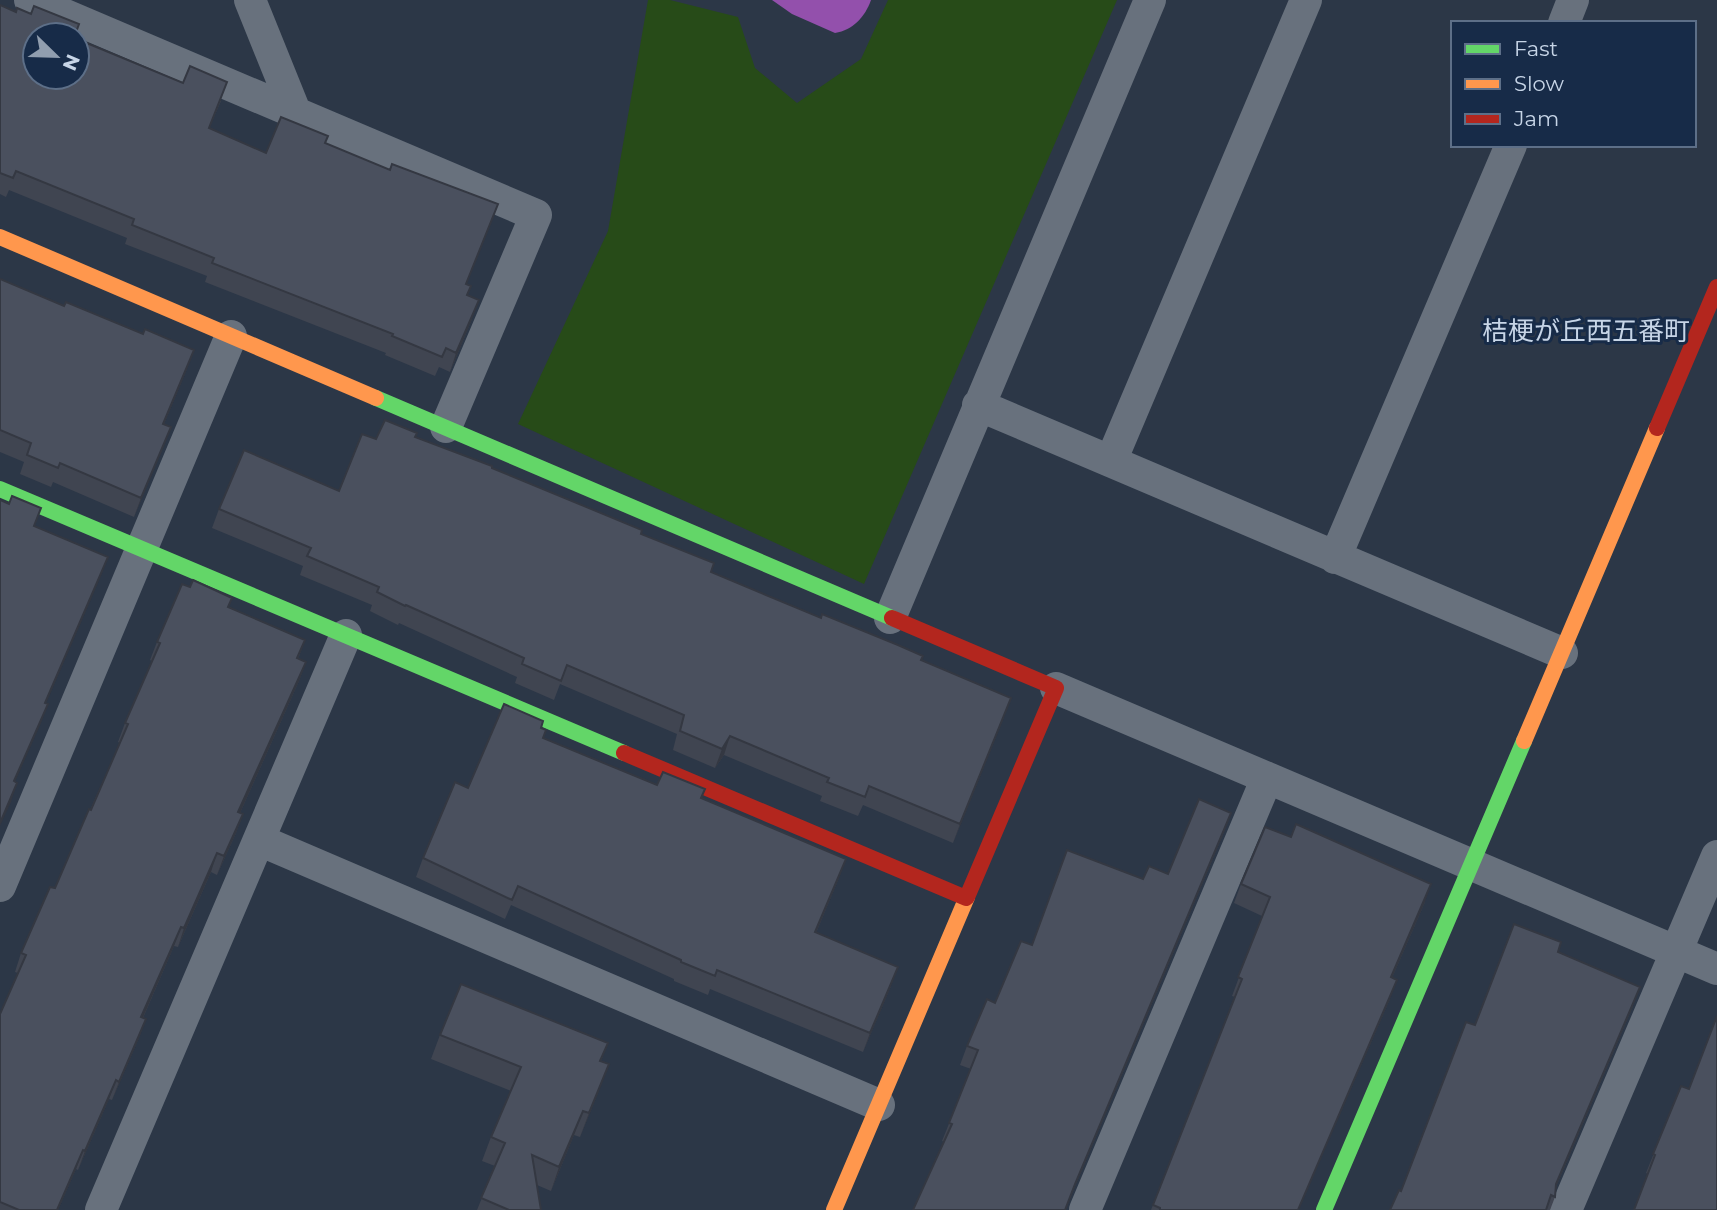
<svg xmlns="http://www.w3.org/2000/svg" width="1717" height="1210" viewBox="0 0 1717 1210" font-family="Montserrat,'Noto Sans JP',sans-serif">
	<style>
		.green { fill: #274b18 }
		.water { fill: #9350ac }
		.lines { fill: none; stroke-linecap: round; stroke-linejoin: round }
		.street { stroke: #68717d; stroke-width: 32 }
		.fast { stroke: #63d668; stroke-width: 16 }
		.slow { stroke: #ff974d; stroke-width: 16 }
		.jam { stroke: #b3261e; stroke-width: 16 }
		.wall { fill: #404551 }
		.shaded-wall { fill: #343842 }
		.building { fill: #4a505e; stroke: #343842; stroke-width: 2 }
		.labels { text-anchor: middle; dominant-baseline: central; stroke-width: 6; stroke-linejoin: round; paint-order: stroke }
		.quarter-label { font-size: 26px; fill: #c7d5e7; stroke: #172b48 }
	</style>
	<rect width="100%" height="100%" fill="#2c3747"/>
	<path class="green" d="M 648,0 L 670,0 L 738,17 L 755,68 L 797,103 L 861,59 L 888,0 L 1117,0 L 864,584 L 518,424 L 608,231 Z"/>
	<path class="water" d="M 772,0 L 871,0 C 865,17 853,30 835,33 L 792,14 Z"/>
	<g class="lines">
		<path class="street" d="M 30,0 L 536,215 L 446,427
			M 250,0 L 296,114
			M 1564,23 L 1573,0
			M 978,405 L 1562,653
			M 1111,461 L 1306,0
			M 1335,558 L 1511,145
			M 890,618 L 1150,0
			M 1056,688 L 1717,969
			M 259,840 L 879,1105
			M 0,886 L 231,336
			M 101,1210 L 346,635
			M 1085,1210 L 1267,778
			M 1566,1210 L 1717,856"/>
		<path class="fast" d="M 376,398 L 892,618
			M 0,489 L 624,753
			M 1324,1210 L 1524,741"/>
		<path class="slow" d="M 0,237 L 376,398
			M 1524,741 L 1657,428
			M 834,1210 L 967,897"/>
		<path class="jam" d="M 1657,428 L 1717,287
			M 892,618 L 1056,688 L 967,897
			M 624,753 L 966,898"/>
	</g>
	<path class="wall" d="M 0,5 L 35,35 L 221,101 L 209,128 L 266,153 L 325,143 L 491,223 L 466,284 L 472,319 L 450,372 L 439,367 L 435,376 L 385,355 L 386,353 L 205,282 L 207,276 L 125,244 L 127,238 L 9,190 L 6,197 L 0,194 Z
		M 0,279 L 187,369 L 164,424 L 171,427 L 134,517 L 53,482 L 51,487 L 20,474 L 24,462 L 0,452 Z
		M 415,437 L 492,468 L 641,534 L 711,573 L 922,660 L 1004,717 L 953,843 L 863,805 L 858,816 L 820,801 L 822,796 L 724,755 L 715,768 L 673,750 L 677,734 L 560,684 L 554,700 L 515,683 L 517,677 L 399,623 L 398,625 L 370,611 L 372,605 L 300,575 L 303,566 L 212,528 L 219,509 L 339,491 L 376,439 Z
		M 229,607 L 305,640 L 298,659 L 306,662 L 299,681 L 240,813 L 243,814 L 236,833 L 217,875 L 211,872 L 178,947 L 174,946 L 143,1018 L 146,1019 L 139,1038 L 112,1100 L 109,1099 L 78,1170 L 76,1169 L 58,1210 L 0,1210 L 0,1014 L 18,973 L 15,972 L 21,953 L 55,888 L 120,743 L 118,742 L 125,723 L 152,661 L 150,660 L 157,642 Z
		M 541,728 L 544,738 L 657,785 L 702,798 L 839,878 L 816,933 L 891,986 L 863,1052 L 710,989 L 708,995 L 674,981 L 674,979 L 511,905 L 505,919 L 416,877 L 423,858 Z
		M 1231,813 L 1224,832 L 1068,1203 L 942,1141 L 971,1069 L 960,1065 L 967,1046 L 1032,945 L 1143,879 L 1168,874 Z
		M 1241,884 L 1425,902 L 1392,978 L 1390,999 L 1298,1210 L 1151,1210 L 1235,997 L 1232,996 L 1262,916 L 1234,903 Z
		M 1558,952 L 1633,1006 L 1556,1187 L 1555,1197 L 1550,1210 L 1390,1210 L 1401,1191 L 1475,1025 Z
		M 440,1035 L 608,1043 L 601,1061 L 600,1088 L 580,1137 L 574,1135 L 551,1191 L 537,1185 L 541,1210 L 477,1210 L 495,1166 L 482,1161 L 491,1137 L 511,1091 L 431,1059 Z
		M 1681,1086 L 1717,1210 L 1646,1173 Z"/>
	<path class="shaded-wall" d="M 479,300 L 472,319 L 450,372 L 456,353 Z
		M 194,350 L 187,369 L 156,443 L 163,424 Z
		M 171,427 L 164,446 L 134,517 L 141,498 Z
		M 108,557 L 101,576 L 38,722 L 45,703 Z
		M 306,662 L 299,681 L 232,831 L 238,812 Z
		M 1011,698 L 1004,717 L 953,843 L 960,824 Z
		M 48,704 L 41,723 L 7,800 L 14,781 Z
		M 730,736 L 724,755 L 715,768 L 722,749 Z
		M 17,783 L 11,802 L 0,826 L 0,823 Z
		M 1231,813 L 1224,832 L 1068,1203 L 1075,1184 Z
		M 243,814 L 236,833 L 217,875 L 224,856 Z
		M 217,853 L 211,872 L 178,947 L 184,928 Z
		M 846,859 L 839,878 L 808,951 L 815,932 Z
		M 1431,884 L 1425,902 L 1384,996 L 1391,977 Z
		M 181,927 L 174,946 L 135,1036 L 141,1017 Z
		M 898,967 L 891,986 L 863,1052 L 870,1033 Z
		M 1397,980 L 1390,999 L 1298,1210 L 1308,1183 Z
		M 1640,987 L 1633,1006 L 1552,1196 L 1556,1184 Z
		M 146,1019 L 139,1038 L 112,1100 L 119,1082 Z
		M 609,1064 L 600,1088 L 580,1137 L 589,1113 Z
		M 116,1080 L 109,1099 L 78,1170 L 85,1151 Z
		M 583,1111 L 574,1135 L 551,1191 L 559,1167 Z
		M 83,1150 L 76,1169 L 58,1210 L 57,1210 Z"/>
	<path class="building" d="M 0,5 L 16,12 L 17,8 L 31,14 L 34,6 L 79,24 L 75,35 L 35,35 L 35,77 L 77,77 L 77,39 L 183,83 L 190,66 L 227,82 L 209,128 L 266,153 L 281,117 L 328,136 L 325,143 L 390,170 L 392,164 L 498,204 L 466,284 L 471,286 L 467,295 L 479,300 L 456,353 L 446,348 L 442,357 L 392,336 L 393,334 L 212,263 L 214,258 L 132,225 L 134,219 L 16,171 L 13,178 L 0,173 Z
		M 0,279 L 64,306 L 66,302 L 143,334 L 145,329 L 194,350 L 163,424 L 171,427 L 141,498 L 60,463 L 58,468 L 27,455 L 31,443 L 0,430 Z
		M 385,420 L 417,433 L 415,437 L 492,466 L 492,468 L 642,530 L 641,534 L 714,563 L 711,572 L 821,618 L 822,614 L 898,645 L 923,656 L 921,660 L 1011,698 L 960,824 L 869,786 L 865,797 L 827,782 L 829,778 L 730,736 L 722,749 L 680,731 L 684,715 L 567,665 L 561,681 L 522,664 L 524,658 L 406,605 L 405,606 L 377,592 L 379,587 L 307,556 L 311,548 L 219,509 L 244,450 L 339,491 L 362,434 L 376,439 Z
		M 12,496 L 41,508 L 34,526 L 108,557 L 45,703 L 48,704 L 14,781 L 17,783 L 0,823 L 0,500 L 9,504 Z
		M 193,580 L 232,598 L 228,607 L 305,640 L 297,658 L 306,662 L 238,812 L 243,814 L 224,856 L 217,853 L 184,928 L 181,927 L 141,1017 L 146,1019 L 119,1082 L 116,1080 L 85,1151 L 83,1150 L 57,1210 L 19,1210 L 0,1202 L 0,1014 L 26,955 L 21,953 L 50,887 L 55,888 L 89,809 L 91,810 L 128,724 L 125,723 L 160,643 L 157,642 L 182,584 L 190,587 Z
		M 504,704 L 543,721 L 541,728 L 546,730 L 543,738 L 657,785 L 663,772 L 705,789 L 701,798 L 846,859 L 815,932 L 898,967 L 870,1033 L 717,970 L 715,976 L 681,962 L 681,960 L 518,886 L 512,900 L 423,858 L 455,782 L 468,788 Z
		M 1199,799 L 1231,813 L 1075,1184 L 1065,1210 L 913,1210 L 952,1124 L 949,1123 L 978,1050 L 967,1046 L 987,999 L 995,1003 L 1021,941 L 1032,945 L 1067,850 L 1143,879 L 1149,866 L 1168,874 Z
		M 1296,824 L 1431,884 L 1391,977 L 1397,980 L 1298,1210 L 1160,1210 L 1160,1208 L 1153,1205 L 1242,979 L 1238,977 L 1270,897 L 1241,884 L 1265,827 L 1291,837 Z
		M 1514,924 L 1561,942 L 1558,952 L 1640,987 L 1556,1184 L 1555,1197 L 1551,1195 L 1546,1210 L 1390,1210 L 1399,1190 L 1401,1191 L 1466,1022 L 1475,1025 Z
		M 461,984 L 608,1043 L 600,1061 L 609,1064 L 589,1113 L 583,1111 L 559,1167 L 532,1155 L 541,1210 L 509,1210 L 481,1198 L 505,1143 L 491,1137 L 521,1067 L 440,1035 Z
		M 1717,1016 L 1717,1210 L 1634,1210 L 1655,1155 L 1653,1154 L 1681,1086 L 1689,1089 Z"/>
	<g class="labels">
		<g class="quarter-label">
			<text x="1586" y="331">桔梗が丘西五番町</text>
		</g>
	</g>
	<rect x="1451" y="21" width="245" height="126" fill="#172b48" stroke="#5d6f88" stroke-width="2"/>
	<rect x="1465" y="44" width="35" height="10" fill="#63d668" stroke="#5d6f88" stroke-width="2"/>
	<text x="1514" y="56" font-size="21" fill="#c7d5e7">Fast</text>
	<rect x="1465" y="79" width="35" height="10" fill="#ff974d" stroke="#5d6f88" stroke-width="2"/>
	<text x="1514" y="91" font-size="21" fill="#c7d5e7">Slow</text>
	<rect x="1465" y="114" width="35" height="10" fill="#b3261e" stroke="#5d6f88" stroke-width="2"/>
	<text x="1514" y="126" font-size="21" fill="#c7d5e7">Jam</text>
	<g transform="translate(56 56) rotate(113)"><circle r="33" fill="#172b48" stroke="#5d6f88" stroke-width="2"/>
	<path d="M0-5L12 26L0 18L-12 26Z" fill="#919eaf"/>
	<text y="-10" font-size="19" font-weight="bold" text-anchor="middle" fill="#c7d5e7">N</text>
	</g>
</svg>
